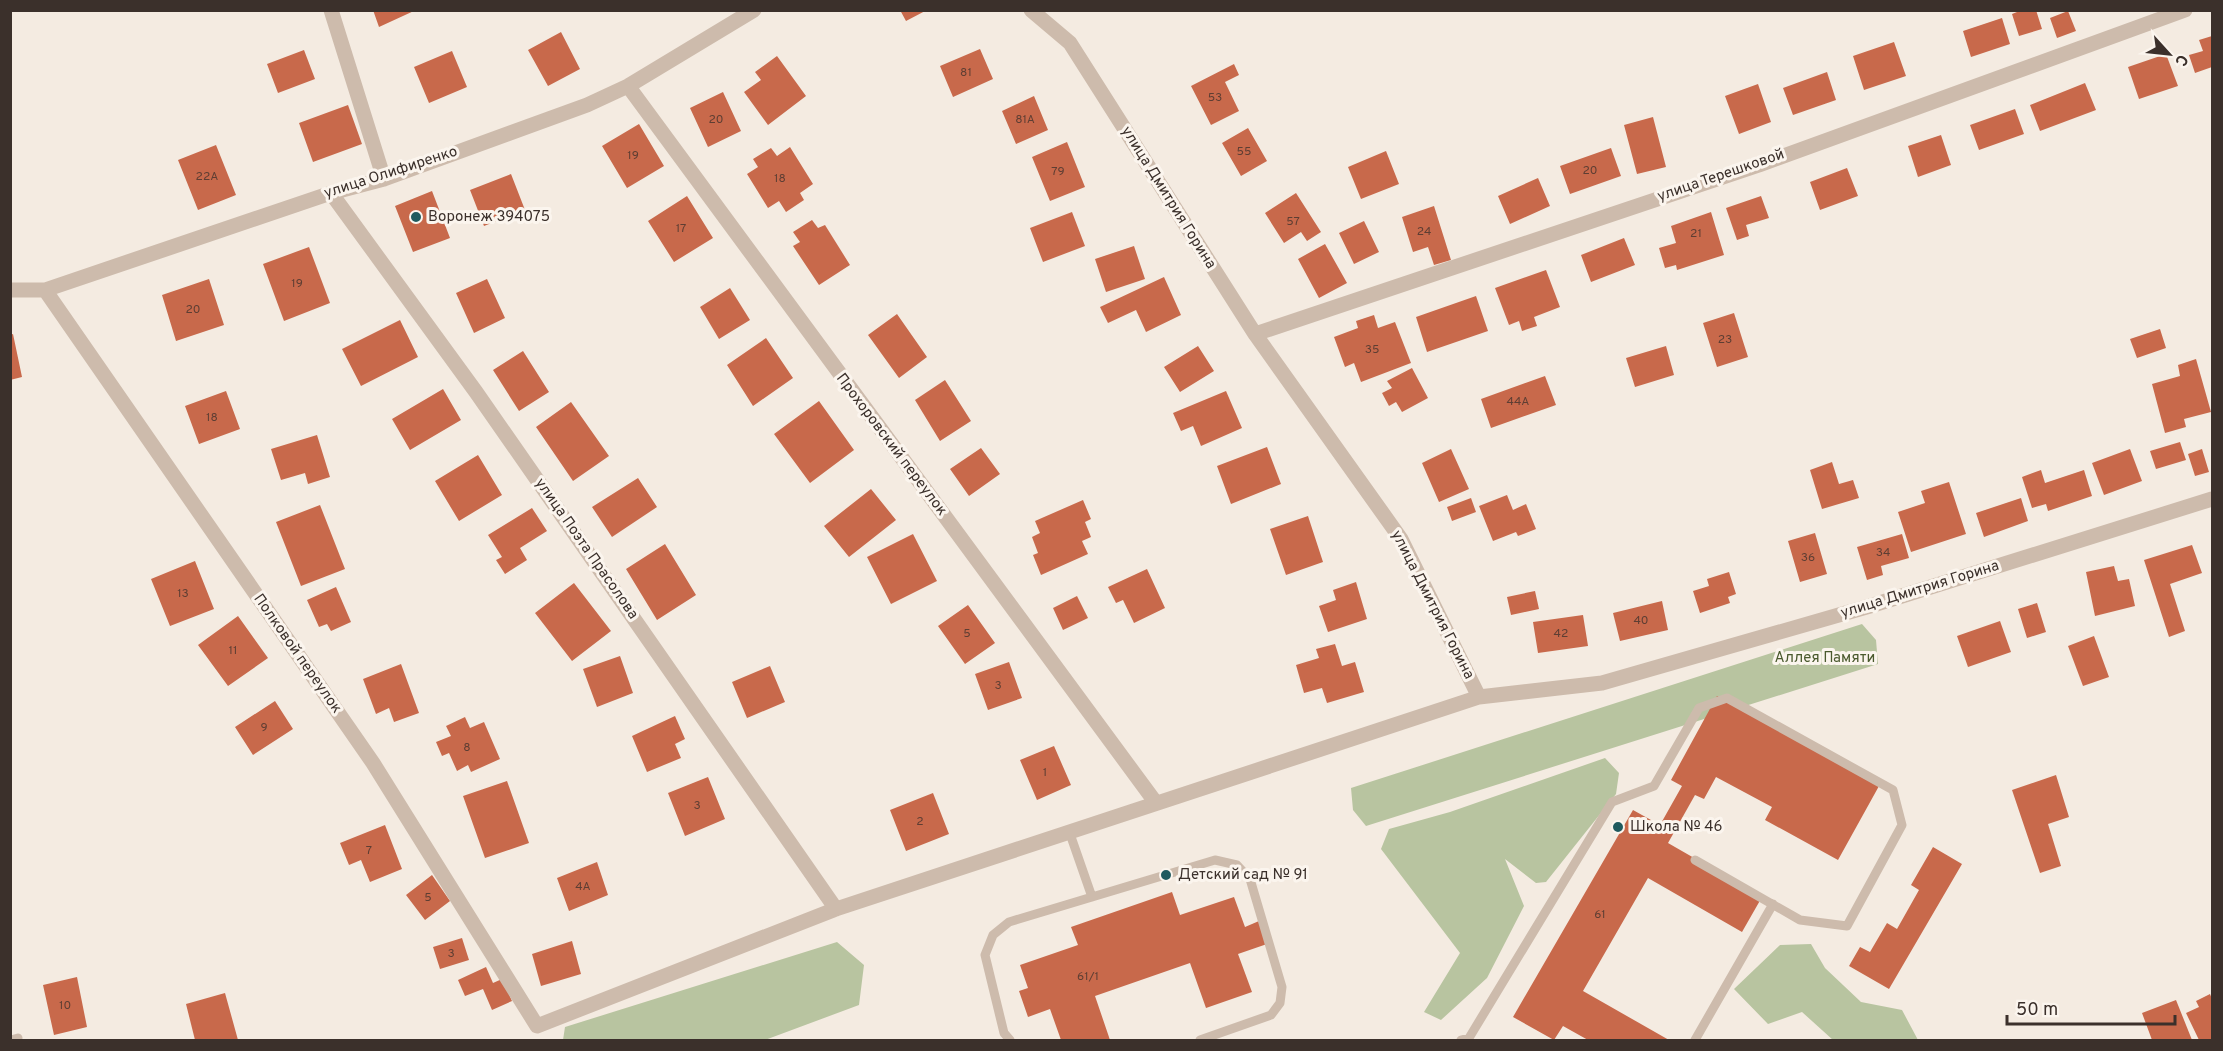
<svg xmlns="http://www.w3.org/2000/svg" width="2223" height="1051" viewBox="0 0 2223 1051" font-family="Overpass,sans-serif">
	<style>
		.green { fill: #b8c4a0 }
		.building { fill: #c8694b }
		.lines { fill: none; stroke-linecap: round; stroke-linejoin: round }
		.service { stroke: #cdbbac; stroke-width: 9 }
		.minor { stroke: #cdbbac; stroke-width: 15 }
		.poi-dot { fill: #1f5a5e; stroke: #fbf5ee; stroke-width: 2 }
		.labels { text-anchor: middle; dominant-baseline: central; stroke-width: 6; stroke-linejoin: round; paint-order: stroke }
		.number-label { font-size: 12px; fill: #5e3e33 }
		.street-label { font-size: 15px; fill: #3b302b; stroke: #fbf5ee }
		.poi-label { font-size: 15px; fill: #3b302b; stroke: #fbf5ee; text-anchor: start }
		.park-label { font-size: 15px; fill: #4a5a2e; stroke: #fbf5ee }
	</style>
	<rect width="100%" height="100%" fill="#f4ebe1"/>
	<path class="green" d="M 1862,624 L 1876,640 L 1878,664 L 1366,826 L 1353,810 L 1351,788 Z
		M 1605,758 L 1619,773 L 1616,794 L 1546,882 L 1536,883 L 1505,859 L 1524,906 L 1487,978 L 1441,1020 L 1424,1012 L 1460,953 L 1381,849 L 1389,829 L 1450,812 Z
		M 837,942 L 864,965 L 859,1005 L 765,1040 L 563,1040 L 565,1027 Z
		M 1811,944 L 1825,968 L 1861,1002 L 1902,1010 L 1918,1040 L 1833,1040 L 1802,1012 L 1768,1024 L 1734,989 L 1780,945 Z"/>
	<path class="building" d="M 373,10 L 416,10 L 379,27 Z
		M 900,10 L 927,10 L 906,21 Z
		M 2022,10 L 2036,10 L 2042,29 L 2019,36 L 2012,14 Z
		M 2068,11 L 2076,31 L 2057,38 L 2050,18 Z
		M 2002,18 L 2010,44 L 1971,57 L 1963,31 Z
		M 561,32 L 580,69 L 548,86 L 528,50 Z
		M 2212,36 L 2212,67 L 2195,73 L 2189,55 L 2203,51 L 2199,40 Z
		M 1894,42 L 1906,76 L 1864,90 L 1853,56 Z
		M 980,49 L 993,79 L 953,97 L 940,66 Z
		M 304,50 L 315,79 L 278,93 L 267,64 Z
		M 452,51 L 467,87 L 429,103 L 414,67 Z
		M 2166,54 L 2178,86 L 2139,99 L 2128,67 Z
		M 777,56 L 806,96 L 768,125 L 744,92 L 761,80 L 755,72 Z
		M 1234,64 L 1239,75 L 1225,82 L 1239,111 L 1211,125 L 1191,86 Z
		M 1827,72 L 1836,100 L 1793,115 L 1783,88 Z
		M 2085,83 L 2096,110 L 2040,131 L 2030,105 Z
		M 1758,84 L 1771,122 L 1739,134 L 1725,96 Z
		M 723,92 L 741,131 L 708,147 L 690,108 Z
		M 1034,96 L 1048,130 L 1016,144 L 1002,111 Z
		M 348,105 L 362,144 L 313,162 L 299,123 Z
		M 2015,109 L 2024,134 L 1979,150 L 1970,125 Z
		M 1653,117 L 1666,167 L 1637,174 L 1624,125 Z
		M 639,124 L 664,166 L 627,188 L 602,146 Z
		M 1248,128 L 1267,161 L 1241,176 L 1222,143 Z
		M 1941,135 L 1951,165 L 1918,177 L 1908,146 Z
		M 1067,142 L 1085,187 L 1050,201 L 1032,157 Z
		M 216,145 L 236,195 L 198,210 L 178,160 Z
		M 790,147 L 813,184 L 800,193 L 804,200 L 786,212 L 779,201 L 768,208 L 747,174 L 758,167 L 753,159 L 771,148 L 777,156 Z
		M 1611,148 L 1621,176 L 1570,194 L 1560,166 Z
		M 1386,151 L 1399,184 L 1361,199 L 1348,167 Z
		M 1847,168 L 1858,196 L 1820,210 L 1810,182 Z
		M 511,174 L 525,210 L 484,226 L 470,190 Z
		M 1538,178 L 1550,206 L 1510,224 L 1498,196 Z
		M 432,191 L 450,238 L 413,252 L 395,206 Z
		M 1296,193 L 1321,232 L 1307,241 L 1301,232 L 1284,243 L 1265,213 Z
		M 687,196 L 713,238 L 674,262 L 648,221 Z
		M 1761,196 L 1769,218 L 1746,225 L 1749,236 L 1737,240 L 1726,208 Z
		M 1434,206 L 1451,260 L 1434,265 L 1428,247 L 1413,252 L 1402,217 Z
		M 1072,212 L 1085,246 L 1043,262 L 1030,228 Z
		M 1711,212 L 1724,255 L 1677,270 L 1676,265 L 1665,268 L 1659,248 L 1676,243 L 1671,226 Z
		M 812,220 L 818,228 L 825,225 L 850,265 L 819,285 L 793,246 L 800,242 L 793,232 Z
		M 1364,221 L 1379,252 L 1354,264 L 1339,233 Z
		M 1624,238 L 1635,265 L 1591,282 L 1581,255 Z
		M 1325,244 L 1347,283 L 1319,298 L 1298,259 Z
		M 1134,246 L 1145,279 L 1106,292 L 1095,259 Z
		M 309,247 L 330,303 L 284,321 L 263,264 Z
		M 1546,270 L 1560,307 L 1534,317 L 1537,326 L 1522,331 L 1519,321 L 1509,325 L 1495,288 Z
		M 1164,277 L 1181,315 L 1146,332 L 1136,310 L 1108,323 L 1100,307 Z
		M 209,279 L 224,325 L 176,341 L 162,295 Z
		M 487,279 L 505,318 L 474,333 L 456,293 Z
		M 730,288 L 750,320 L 719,339 L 700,307 Z
		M 1476,296 L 1488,331 L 1427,352 L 1416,317 Z
		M 1734,313 L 1748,357 L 1717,367 L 1703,323 Z
		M 897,314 L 927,357 L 899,378 L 868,335 Z
		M 1374,315 L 1378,328 L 1395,322 L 1411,363 L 1361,382 L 1354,363 L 1345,367 L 1334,337 L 1358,328 L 1356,321 Z
		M 400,320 L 418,357 L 361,386 L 342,349 Z
		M 2160,329 L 2166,348 L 2137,358 L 2130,339 Z
		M 13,334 L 22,377 L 10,380 L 10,335 Z
		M 766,338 L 793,378 L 753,406 L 727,365 Z
		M 1198,346 L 1214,371 L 1180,392 L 1164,367 Z
		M 1666,346 L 1674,375 L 1635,387 L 1626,358 Z
		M 523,351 L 549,392 L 519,411 L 493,370 Z
		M 2196,359 L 2211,412 L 2184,419 L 2186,427 L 2165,433 L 2152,384 L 2180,376 L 2178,365 Z
		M 1412,368 L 1428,398 L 1402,412 L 1396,402 L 1389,406 L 1382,393 L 1392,388 L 1387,381 Z
		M 1545,376 L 1556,405 L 1491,428 L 1481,399 Z
		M 945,380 L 971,421 L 940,441 L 915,400 Z
		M 443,389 L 461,420 L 410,450 L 392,419 Z
		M 226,391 L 240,429 L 199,444 L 185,406 Z
		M 1226,391 L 1242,428 L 1201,446 L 1193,426 L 1181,431 L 1173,413 Z
		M 819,401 L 854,450 L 810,483 L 774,434 Z
		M 571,402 L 609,456 L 573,481 L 536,427 Z
		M 317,435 L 330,477 L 308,484 L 305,473 L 281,480 L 271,449 Z
		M 2180,442 L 2186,460 L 2156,469 L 2150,451 Z
		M 1267,447 L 1281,484 L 1231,504 L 1217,466 Z
		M 981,448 L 1000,474 L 969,496 L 950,469 Z
		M 1451,449 L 1469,489 L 1439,502 L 1422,463 Z
		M 2130,449 L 2142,481 L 2104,495 L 2092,463 Z
		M 2202,449 L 2209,472 L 2195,476 L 2188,454 Z
		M 478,455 L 502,495 L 459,521 L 435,481 Z
		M 1832,462 L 1839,484 L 1853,480 L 1859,498 L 1822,509 L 1810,470 Z
		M 2041,470 L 2045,483 L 2084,470 L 2092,496 L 2048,511 L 2046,504 L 2032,508 L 2022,477 Z
		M 638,478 L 657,507 L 612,537 L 592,507 Z
		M 1949,482 L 1966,534 L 1911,552 L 1898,512 L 1925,503 L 1921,491 Z
		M 871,489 L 896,520 L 849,557 L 824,526 Z
		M 1507,495 L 1513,510 L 1526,504 L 1536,529 L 1518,536 L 1516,532 L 1493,541 L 1479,506 Z
		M 1471,498 L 1476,512 L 1452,521 L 1447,507 Z
		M 2021,498 L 2028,521 L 1984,537 L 1976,513 Z
		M 1083,500 L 1091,519 L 1085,522 L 1091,537 L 1082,541 L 1088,554 L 1041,575 L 1033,555 L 1038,553 L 1032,537 L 1040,533 L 1035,521 Z
		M 320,505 L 345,569 L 301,586 L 276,522 Z
		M 532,508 L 547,531 L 520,548 L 527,560 L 505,574 L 496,560 L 502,557 L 488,535 Z
		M 1308,516 L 1323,562 L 1286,575 L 1270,529 Z
		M 1815,533 L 1827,574 L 1800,582 L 1788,541 Z
		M 913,534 L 937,581 L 891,604 L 867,557 Z
		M 1902,534 L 1909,558 L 1881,566 L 1883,575 L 1867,580 L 1857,547 Z
		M 665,544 L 696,595 L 657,620 L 626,569 Z
		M 2192,545 L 2202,573 L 2170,584 L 2185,631 L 2169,637 L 2144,560 Z
		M 195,561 L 214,609 L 170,626 L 151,579 Z
		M 2114,566 L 2118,581 L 2129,579 L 2135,606 L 2095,616 L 2086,572 Z
		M 1147,569 L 1165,608 L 1134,623 L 1123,600 L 1116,603 L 1108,587 Z
		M 1729,572 L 1736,594 L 1728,597 L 1730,603 L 1700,613 L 1693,591 L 1709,586 L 1707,579 Z
		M 1356,582 L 1367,619 L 1328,632 L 1319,606 L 1336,600 L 1333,590 Z
		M 574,583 L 611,631 L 572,661 L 535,613 Z
		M 336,587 L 351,622 L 331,631 L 327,624 L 319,627 L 307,600 Z
		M 1535,591 L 1539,609 L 1511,615 L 1507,597 Z
		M 1077,596 L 1088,618 L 1063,630 L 1053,608 Z
		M 1662,601 L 1668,630 L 1620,641 L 1613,613 Z
		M 2037,603 L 2046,632 L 2027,638 L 2018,609 Z
		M 968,605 L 995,643 L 965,664 L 938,626 Z
		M 1583,615 L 1588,646 L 1538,653 L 1533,622 Z
		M 238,616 L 268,658 L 228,686 L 198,645 Z
		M 2000,621 L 2011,652 L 1968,667 L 1957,636 Z
		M 2094,636 L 2109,677 L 2083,686 L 2068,646 Z
		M 1335,644 L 1342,666 L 1355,662 L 1364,692 L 1327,703 L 1322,688 L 1304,693 L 1296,665 L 1319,658 L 1316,649 Z
		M 620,656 L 633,693 L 597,707 L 583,669 Z
		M 1009,662 L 1022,698 L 988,710 L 975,674 Z
		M 401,664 L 419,713 L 394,722 L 389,708 L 376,714 L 363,679 Z
		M 770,666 L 785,702 L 747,718 L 732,682 Z
		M 1717,696 L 1879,786 L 1838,860 L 1765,820 L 1772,807 L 1716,777 L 1704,799 L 1695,795 L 1668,843 L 1762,897 L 1742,932 L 1648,878 L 1583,991 L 1669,1040 L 1588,1040 L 1563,1026 L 1554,1040 L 1513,1017 L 1633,810 L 1660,825 L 1682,786 L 1671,780 Z
		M 275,701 L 293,729 L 253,755 L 235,727 Z
		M 675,716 L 685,739 L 675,744 L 681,758 L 647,772 L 632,736 Z
		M 465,717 L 470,728 L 484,722 L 500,759 L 471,772 L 468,765 L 457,771 L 449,753 L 442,756 L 436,742 L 451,736 L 446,726 Z
		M 1054,746 L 1071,785 L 1037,800 L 1020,760 Z
		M 2056,775 L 2069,817 L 2048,824 L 2061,866 L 2040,873 L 2012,790 Z
		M 708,777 L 725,819 L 685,836 L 668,793 Z
		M 507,781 L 529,843 L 485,858 L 463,796 Z
		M 933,793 L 949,834 L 906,851 L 890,810 Z
		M 385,825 L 402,869 L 370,882 L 361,860 L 349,865 L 340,843 Z
		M 1933,847 L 1962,864 L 1889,989 L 1849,966 L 1860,947 L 1870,952 L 1887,923 L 1897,929 L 1919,890 L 1911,885 Z
		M 597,862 L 608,895 L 569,911 L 557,878 Z
		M 432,875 L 450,901 L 425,920 L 406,895 Z
		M 1172,892 L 1180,915 L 1234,897 L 1245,927 L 1259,921 L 1267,944 L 1238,954 L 1252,992 L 1206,1008 L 1190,963 L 1095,996 L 1110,1040 L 1061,1040 L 1050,1009 L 1028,1017 L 1019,991 L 1028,988 L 1020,965 L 1078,945 L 1071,927 Z
		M 462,938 L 469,960 L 440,969 L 433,947 Z
		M 572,941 L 581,974 L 541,986 L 532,954 Z
		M 486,967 L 493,983 L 502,979 L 512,1001 L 492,1010 L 483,989 L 465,996 L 458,980 Z
		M 77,977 L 87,1027 L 54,1035 L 43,985 Z
		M 225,993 L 238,1040 L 195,1040 L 186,1004 Z
		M 2210,994 L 2212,999 L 2212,1040 L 2199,1040 L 2186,1013 L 2199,1007 L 2196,1001 Z
		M 2176,1000 L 2192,1040 L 2152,1040 L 2142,1013 Z"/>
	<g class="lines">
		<path class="service" d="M 1069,831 L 1092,897
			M 11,1040 L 18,1038
			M 1010,1040 L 1004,1033 L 985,955 L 993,935 L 1009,922 L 1215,860 L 1237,865 L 1250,879 L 1282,987 L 1280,1003 L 1271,1015 L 1200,1040
			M 1461,1040 L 1469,1038 L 1612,802 L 1654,786 L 1699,708 L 1727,698 L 1893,790 L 1902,825 L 1847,926 L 1800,920 L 1695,860
			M 1695,1040 L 1773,904"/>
		<path class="minor" d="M 331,10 L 384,179
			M 1031,10 L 1070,43 L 1255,334 L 1401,539 L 1479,697 L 1602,683 L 1870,606 L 2212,499
			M 628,86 L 1156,803
			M 331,193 L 476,392 L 836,909
			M 10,290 L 45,290 L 331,193 L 384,179 L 587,105 L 628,86 L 754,10
			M 45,290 L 373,763 L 537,1026 L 836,909 L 1479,697
			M 1255,334 L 1759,165 L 2185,10"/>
	</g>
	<g class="poi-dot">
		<circle cx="416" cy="217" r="6"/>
		<circle cx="1618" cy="827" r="6"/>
		<circle cx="1166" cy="875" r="6"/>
	</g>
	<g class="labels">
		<g class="number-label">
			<text x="966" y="73">81</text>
			<text x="1215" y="98">53</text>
			<text x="716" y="120">20</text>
			<text x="1025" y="120">81А</text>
			<text x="1244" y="152">55</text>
			<text x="633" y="156">19</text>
			<text x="1590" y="171">20</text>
			<text x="1058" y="172">79</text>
			<text x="207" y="177">22А</text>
			<text x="780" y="179">18</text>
			<text x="1293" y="222">57</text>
			<text x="681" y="229">17</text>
			<text x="1424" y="232">24</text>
			<text x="1696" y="234">21</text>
			<text x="297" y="284">19</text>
			<text x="193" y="310">20</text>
			<text x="1725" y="340">23</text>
			<text x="1372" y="350">35</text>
			<text x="1518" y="402">44А</text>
			<text x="212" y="418">18</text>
			<text x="1883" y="553">34</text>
			<text x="1808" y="558">36</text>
			<text x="183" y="594">13</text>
			<text x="1641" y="621">40</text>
			<text x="967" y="634">5</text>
			<text x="1561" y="634">42</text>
			<text x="233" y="651">11</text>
			<text x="998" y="686">3</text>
			<text x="264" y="728">9</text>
			<text x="467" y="748">8</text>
			<text x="1045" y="773">1</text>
			<text x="697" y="806">3</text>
			<text x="920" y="822">2</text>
			<text x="369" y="851">7</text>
			<text x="583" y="887">4А</text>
			<text x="428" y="898">5</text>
			<text x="1600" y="915">61</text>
			<text x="451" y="954">3</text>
			<text x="1088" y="977">61/1</text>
			<text x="65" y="1006">10</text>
		</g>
		<g class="street-label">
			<text transform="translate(391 173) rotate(-18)">улица Олифиренко</text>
			<text transform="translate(1721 176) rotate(-19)">улица Терешковой</text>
			<text transform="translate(1168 198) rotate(58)">улица Дмитрия Горина</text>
			<text transform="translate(891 445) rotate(53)">Прохоровский переулок</text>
			<text transform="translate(586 549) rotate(55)">улица Поэта Прасолова</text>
			<text transform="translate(1920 590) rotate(-17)">улица Дмитрия Горина</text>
			<text transform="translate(1432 605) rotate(63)">улица Дмитрия Горина</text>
			<text transform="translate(297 654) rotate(55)">Полковой переулок</text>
		</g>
		<g class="poi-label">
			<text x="428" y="217">Воронеж 394075</text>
			<text x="1630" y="827">Школа № 46</text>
			<text x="1178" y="875">Детский сад № 91</text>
		</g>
		<g class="park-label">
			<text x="1825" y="658">Аллея Памяти</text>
		</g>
	</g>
	<rect width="2223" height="1051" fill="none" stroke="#3b302b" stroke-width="24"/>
	<g transform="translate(2169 54) rotate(117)" stroke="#fbf5ee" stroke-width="4.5" paint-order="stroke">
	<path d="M0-4.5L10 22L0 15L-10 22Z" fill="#3b302b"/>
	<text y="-9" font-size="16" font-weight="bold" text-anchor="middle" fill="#3b302b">С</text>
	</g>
	<path d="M2007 1015v9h168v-9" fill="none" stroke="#3b302b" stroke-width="3"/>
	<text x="2016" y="1015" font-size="18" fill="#3b302b" stroke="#fbf5ee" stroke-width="4.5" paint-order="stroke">50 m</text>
</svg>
